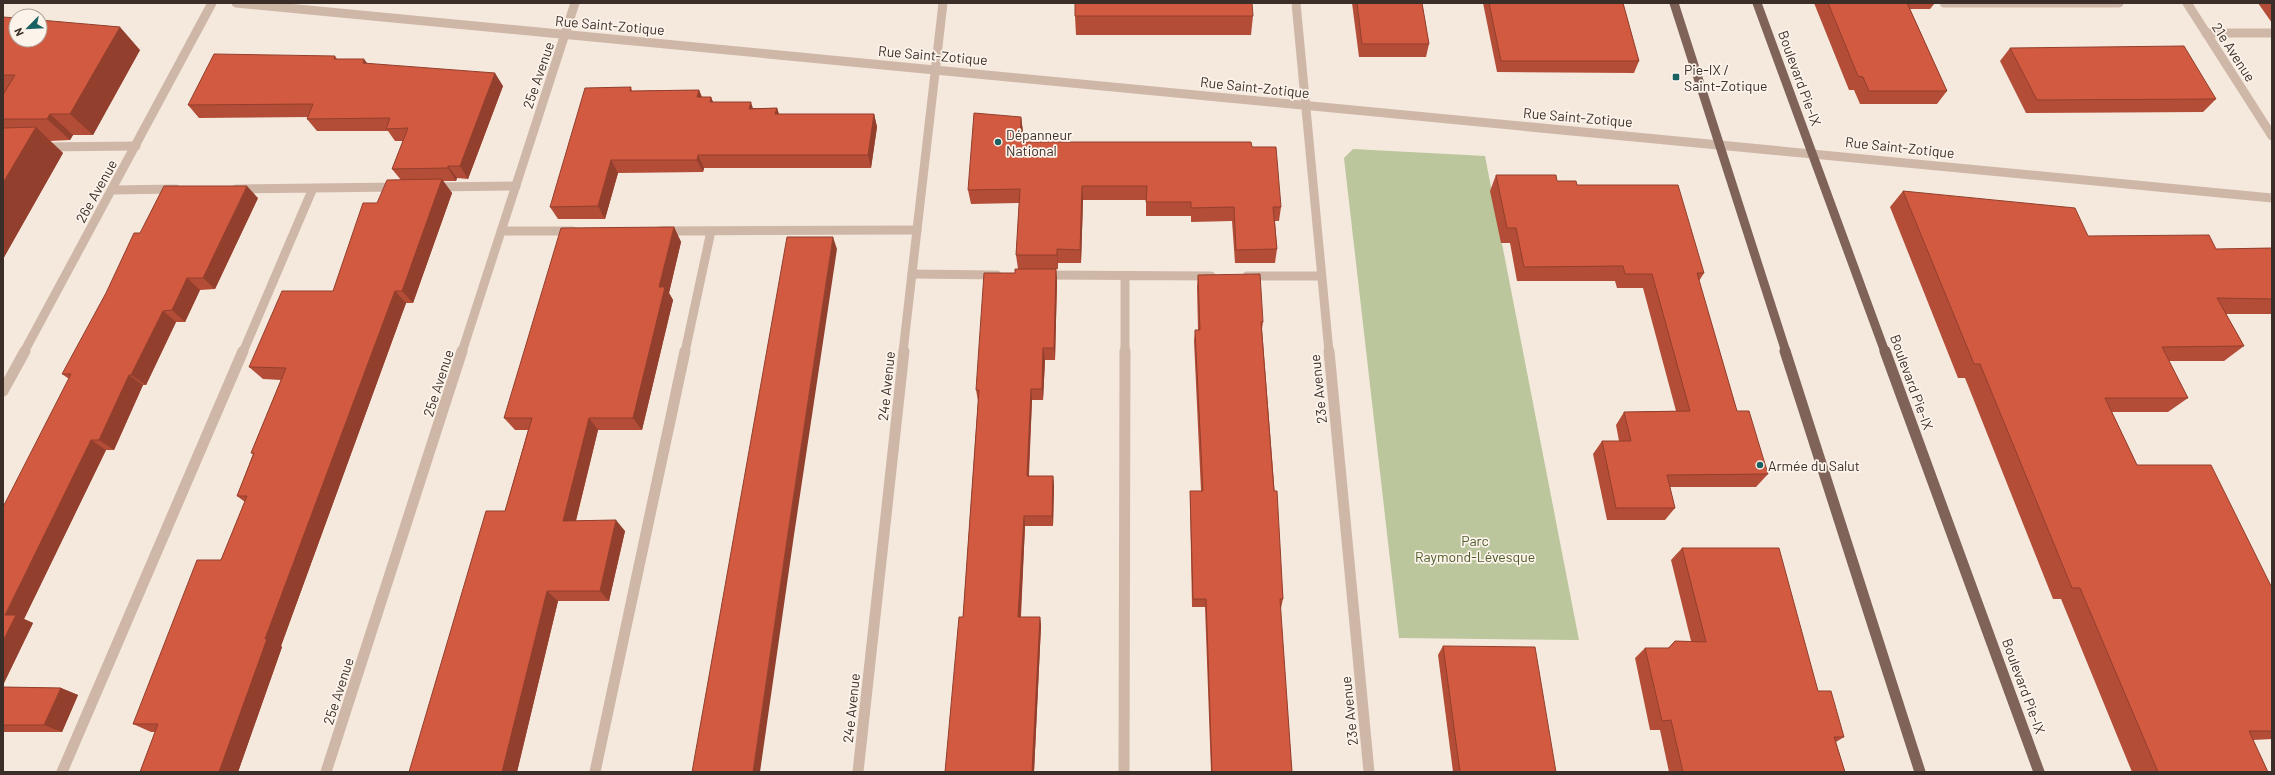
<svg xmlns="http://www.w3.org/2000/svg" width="2275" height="775" viewBox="0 0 2275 775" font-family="Barlow,sans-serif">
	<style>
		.green { fill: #bbc69c }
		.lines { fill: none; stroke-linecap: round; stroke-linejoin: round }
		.service-far1 { stroke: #cfb7a8; stroke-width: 9 }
		.service { stroke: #cfb7a8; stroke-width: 11 }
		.minor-far1 { stroke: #cfb7a8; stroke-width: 9 }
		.minor { stroke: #cfb7a8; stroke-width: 11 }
		.tertiary { stroke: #cfb7a8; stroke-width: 9 }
		.primary-far1 { stroke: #7f6359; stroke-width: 9 }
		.primary { stroke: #7f6359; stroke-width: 11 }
		.wall { fill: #b44d37 }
		.shaded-wall { fill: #923f2d }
		.building { fill: #d15a40; stroke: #923f2d }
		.poi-dot { fill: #1a6161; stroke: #fcf3eb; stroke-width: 1.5 }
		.labels { text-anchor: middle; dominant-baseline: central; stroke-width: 3.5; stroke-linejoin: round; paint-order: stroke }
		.street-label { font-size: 14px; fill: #3b2e29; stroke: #fcf3eb }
		.poi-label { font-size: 14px; fill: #3b2e29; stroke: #fcf3eb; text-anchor: start }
		.park-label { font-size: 14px; fill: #4d5c2a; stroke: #fcf3eb }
	</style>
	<rect width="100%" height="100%" fill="#f5e9de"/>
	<path class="green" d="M 1353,149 L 1485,156 L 1579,640 L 1399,638 L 1344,158 Z"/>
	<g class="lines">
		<path class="service-far1" d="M 1944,3 L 2119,3
			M 2206,33 L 2272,33
			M 43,147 L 136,146
			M 434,187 L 516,186
			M 236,189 L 398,187
			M 112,190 L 176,189
			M 502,231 L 573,231
			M 661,231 L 917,230
			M 912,274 L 997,275
			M 1043,275 L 1211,276
			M 1247,276 L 1321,276
			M 243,352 L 313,188
			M 685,352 L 711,231
			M 1125,352 L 1125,276"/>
		<path class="service" d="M 62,772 L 243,351
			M 595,772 L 685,351
			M 1124,772 L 1125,351"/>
		<path class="minor-far1" d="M 1296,3 L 1329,352
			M 2187,3 L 2272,136
			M 24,352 L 212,3
			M 462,352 L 575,3
			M 903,352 L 943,3"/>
		<path class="minor" d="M 1329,351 L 1369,772
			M 3,391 L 25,351
			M 326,772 L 462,351
			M 858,772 L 904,351"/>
		<path class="tertiary" d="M 236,3 L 2272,198"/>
		<path class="primary-far1" d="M 1674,3 L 1786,352
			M 1757,3 L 1885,352"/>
		<path class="primary" d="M 1785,351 L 1920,772
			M 1885,351 L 2039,772"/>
	</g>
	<path class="wall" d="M 1352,3 L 1422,3 L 1429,44 L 1426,57 L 1359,57 Z
		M 1483,3 L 1623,3 L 1639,61 L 1634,73 L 1497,72 Z
		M 1814,3 L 1935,3 L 1930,9 L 1910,9 L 1947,91 L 1937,104 L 1860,104 L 1854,90 L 1849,90 Z
		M 2258,3 L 2272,3 L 2272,23 Z
		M 1075,16 L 1253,16 L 1251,35 L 1076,35 Z
		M 3,17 L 140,50 L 93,135 L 73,135 L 70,140 L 50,141 L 63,153 L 3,259 Z
		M 2010,48 L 2216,99 L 2203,112 L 2026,113 L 2000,61 Z
		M 335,56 L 337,59 L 503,86 L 468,179 L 457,178 L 456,181 L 443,181 L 452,193 L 413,303 L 406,303 L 281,646 L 282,647 L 238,772 L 140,772 L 155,732 L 151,732 L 133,724 L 221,560 L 245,502 L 237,496 L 253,454 L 251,453 L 281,380 L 263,379 L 249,367 L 333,291 L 377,203 L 401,180 L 392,169 L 403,141 L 395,141 L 388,131 L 317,131 L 307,119 L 308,117 L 199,118 L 188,105 Z
		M 631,87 L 632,91 L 699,90 L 702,97 L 711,97 L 713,102 L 753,108 L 777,108 L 779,114 L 874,114 L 877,127 L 871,168 L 704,168 L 703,172 L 618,173 L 605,219 L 558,219 L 550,207 Z
		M 1021,117 L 1023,132 L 1022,142 L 1252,147 L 1281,207 L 1279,221 L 1275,221 L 1277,249 L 1275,263 L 1235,263 L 1232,221 L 1191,222 L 1191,216 L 1146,216 L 1146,200 L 1083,200 L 1081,263 L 1058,263 L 1058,269 L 1018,269 L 1016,255 L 1019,203 L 971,204 L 968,190 Z
		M 1496,175 L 1557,181 L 1577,185 L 1704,273 L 1699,281 L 1737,411 L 1768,474 L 1756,487 L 1670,487 L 1675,508 L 1665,520 L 1607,520 L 1593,454 L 1602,441 L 1619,441 L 1616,425 L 1624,412 L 1676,411 L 1643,288 L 1617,288 L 1615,281 L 1517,281 L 1510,243 L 1501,243 L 1490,191 Z
		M 1903,191 L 2088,236 L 2216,249 L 2272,248 L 2272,314 L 2226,314 L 2244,346 L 2224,361 L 2169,361 L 2188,398 L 2168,412 L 2112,412 L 2137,465 L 2272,588 L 2272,739 L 2253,740 L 2268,772 L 2132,772 L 2061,599 L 2053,599 L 1965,378 L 1958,378 L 1890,207 Z
		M 258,198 L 215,289 L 200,290 L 185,322 L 176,322 L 146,385 L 143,385 L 114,450 L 106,450 L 24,619 L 33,623 L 3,685 L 69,379 L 62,374 Z
		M 674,227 L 681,242 L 669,293 L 673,300 L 642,430 L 598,430 L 576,521 L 625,531 L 609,601 L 558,601 L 517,772 L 409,772 L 505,511 L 528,430 L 515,430 L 504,418 Z
		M 1056,269 L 1057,281 L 1055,360 L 1045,360 L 1043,400 L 1032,400 L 1029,476 L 1053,476 L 1054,486 L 1053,526 L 1025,526 L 1021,617 L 1040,617 L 1041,626 L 1034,772 L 945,772 L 963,617 L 978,401 L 976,390 L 1015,273 Z
		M 1198,275 L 1263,322 L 1262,329 L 1283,599 L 1281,608 L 1280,608 L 1292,772 L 1211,772 L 1205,607 L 1192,607 L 1190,500 L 1190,491 L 1201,491 L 1194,341 L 1195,330 L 1198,330 L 1197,287 Z
		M 1682,548 L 1818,691 L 1844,737 L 1836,742 L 1845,772 L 1669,772 L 1660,730 L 1650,730 L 1635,658 L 1645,648 L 1668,648 L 1675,641 L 1691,641 L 1671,560 Z
		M 1443,646 L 1556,772 L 1453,772 L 1438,655 Z
		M 3,687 L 61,688 L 78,695 L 62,732 L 3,732 Z"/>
	<path class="shaded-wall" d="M 120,27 L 140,50 L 93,135 L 70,114 Z
		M 364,59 L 374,72 L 363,63 Z
		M 495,73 L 503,86 L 468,179 L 460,166 Z
		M 699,90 L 704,103 L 697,97 Z
		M 711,97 L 716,110 L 710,102 Z
		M 751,102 L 755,115 L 749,109 Z
		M 777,108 L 781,121 L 775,114 Z
		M 50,114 L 73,135 L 70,140 L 47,119 Z
		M 874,114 L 877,127 L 871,168 L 868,155 Z
		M 1021,117 L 1023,132 L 1021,157 L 1020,142 Z
		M 36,127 L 63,153 L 3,259 L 3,183 Z
		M 698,155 L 704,168 L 703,172 L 697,160 Z
		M 611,160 L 618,173 L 605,219 L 598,206 Z
		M 448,166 L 457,178 L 456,181 L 448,168 Z
		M 442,179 L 452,193 L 413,303 L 402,291 Z
		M 247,186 L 258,198 L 215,289 L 203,278 Z
		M 1082,186 L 1083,200 L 1081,263 L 1080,250 Z
		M 674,227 L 681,242 L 669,293 L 673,300 L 642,430 L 633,418 L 659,287 Z
		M 833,237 L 837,249 L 794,535 L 760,772 L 753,772 L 789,526 Z
		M 1057,249 L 1058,263 L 1058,269 L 1057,255 Z
		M 1056,269 L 1057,281 L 1055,360 L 1054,348 Z
		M 187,278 L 200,290 L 185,322 L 172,310 Z
		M 395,291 L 406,303 L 281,646 L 282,647 L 238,772 L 219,772 L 265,639 Z
		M 163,311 L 176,322 L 146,385 L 131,375 Z
		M 1043,348 L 1045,360 L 1043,400 L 1042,389 Z
		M 129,375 L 143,385 L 114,450 L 99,440 Z
		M 1031,389 L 1032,400 L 1028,486 L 1027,476 Z
		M 589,418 L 598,430 L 573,532 L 563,521 Z
		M 91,440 L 106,450 L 24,619 L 33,623 L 3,685 L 3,641 L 5,615 Z
		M 1053,476 L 1054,486 L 1053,526 L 1052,516 Z
		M 1024,516 L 1025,526 L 1020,626 L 1018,617 Z
		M 616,520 L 625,531 L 609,601 L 600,591 Z
		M 547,591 L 558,601 L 517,772 L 502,772 Z
		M 1040,617 L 1041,626 L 1034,772 L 1032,772 Z
		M 61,688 L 78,695 L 62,732 L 44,725 Z"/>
	<path class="building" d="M 1075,3 L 1252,3 L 1253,16 L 1075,16 Z
		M 1357,3 L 1422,3 L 1429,44 L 1362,44 Z
		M 1489,3 L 1623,3 L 1639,61 L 1501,61 Z
		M 1828,3 L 1907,3 L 1947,91 L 1869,91 L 1863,77 L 1858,76 Z
		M 3,17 L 16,18 L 16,40 L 40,40 L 40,20 L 120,27 L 70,114 L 50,114 L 47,119 L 3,119 L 3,95 L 15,75 L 3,75 Z
		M 2184,46 L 2216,99 L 2037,100 L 2010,48 Z
		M 214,54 L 335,56 L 334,59 L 364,59 L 363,63 L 495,73 L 460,166 L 448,166 L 448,168 L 392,169 L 408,128 L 386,129 L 390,118 L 307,119 L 313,104 L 188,105 Z
		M 631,87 L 630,91 L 699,90 L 697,97 L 711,97 L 710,102 L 751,102 L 749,109 L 777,108 L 775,114 L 874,114 L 868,155 L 698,155 L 697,160 L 611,160 L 598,206 L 550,207 L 585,88 Z
		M 974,113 L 1021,117 L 1020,142 L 1251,142 L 1252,147 L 1276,147 L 1281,207 L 1273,207 L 1277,249 L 1236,250 L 1234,207 L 1191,208 L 1191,202 L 1146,202 L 1147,186 L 1082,186 L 1080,250 L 1057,249 L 1057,255 L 1016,255 L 1020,189 L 968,190 Z
		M 36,127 L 3,183 L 3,128 Z
		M 1496,175 L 1556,175 L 1557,181 L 1576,181 L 1577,185 L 1678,185 L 1704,273 L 1697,273 L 1737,411 L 1749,411 L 1768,474 L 1667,475 L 1675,508 L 1616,508 L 1602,441 L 1631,441 L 1624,412 L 1690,411 L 1652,274 L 1625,274 L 1623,266 L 1524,267 L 1516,228 L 1507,228 Z
		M 442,179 L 402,291 L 395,291 L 265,639 L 267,639 L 219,772 L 140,772 L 158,724 L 133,724 L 197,560 L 221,560 L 247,496 L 237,496 L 254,453 L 251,453 L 286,368 L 249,367 L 282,291 L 333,291 L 363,203 L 377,203 L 387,180 Z
		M 164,186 L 247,186 L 203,278 L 187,278 L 172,310 L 163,311 L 131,375 L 129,375 L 99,440 L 91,440 L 5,615 L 16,615 L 3,641 L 3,507 L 71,374 L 62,374 L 106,293 L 134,233 L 140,233 Z
		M 1903,191 L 2075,208 L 2088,236 L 2209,235 L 2216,249 L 2272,248 L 2272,299 L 2217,298 L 2244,346 L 2162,347 L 2188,398 L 2105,398 L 2137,465 L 2211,465 L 2272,588 L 2272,731 L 2249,731 L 2268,772 L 2158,772 L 2080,588 L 2072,588 L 1980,364 L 1974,364 Z
		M 674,227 L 659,287 L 665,287 L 633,418 L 589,418 L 563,521 L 616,520 L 600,591 L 547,591 L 502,772 L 409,772 L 486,511 L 505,511 L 532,418 L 504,418 L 561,228 Z
		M 787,237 L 833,237 L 789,526 L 753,772 L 692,772 Z
		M 1015,269 L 1056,269 L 1054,348 L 1043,348 L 1042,389 L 1031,389 L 1027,476 L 1053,476 L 1052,516 L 1024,516 L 1018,617 L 1040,617 L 1032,772 L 945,772 L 959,617 L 963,617 L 979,390 L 976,390 L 984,273 L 1015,273 Z
		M 1260,274 L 1263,322 L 1261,322 L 1274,491 L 1277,491 L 1283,599 L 1280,599 L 1292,772 L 1212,772 L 1206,599 L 1193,599 L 1190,491 L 1203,491 L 1195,330 L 1200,330 L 1198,275 Z
		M 1682,548 L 1779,548 L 1818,691 L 1831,691 L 1844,737 L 1834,737 L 1845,772 L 1683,772 L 1671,720 L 1662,721 L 1645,648 L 1669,648 L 1675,641 L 1706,642 Z
		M 1443,646 L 1535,647 L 1556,772 L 1460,772 Z
		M 3,687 L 61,688 L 44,725 L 3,725 Z"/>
	<g class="poi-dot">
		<rect x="1672" y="73" width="8" height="8" rx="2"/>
		<circle cx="998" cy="142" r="4"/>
		<circle cx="1760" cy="465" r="4"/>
	</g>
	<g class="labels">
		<g class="street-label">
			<text transform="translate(610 25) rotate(5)">Rue Saint-Zotique</text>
			<text transform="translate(2234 52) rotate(57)">21e Avenue</text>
			<text transform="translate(933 55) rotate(5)">Rue Saint-Zotique</text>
			<text transform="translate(538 75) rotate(-71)">25e Avenue</text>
			<text transform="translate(1800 78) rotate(70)">Boulevard Pie-IX</text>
			<text transform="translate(1255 87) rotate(6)">Rue Saint-Zotique</text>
			<text transform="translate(1578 117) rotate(5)">Rue Saint-Zotique</text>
			<text transform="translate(1900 147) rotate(6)">Rue Saint-Zotique</text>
			<text transform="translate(96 191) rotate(-61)">26e Avenue</text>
			<text transform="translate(1912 382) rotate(70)">Boulevard Pie-IX</text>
			<text transform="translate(438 383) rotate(-72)">25e Avenue</text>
			<text transform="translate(886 386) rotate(-84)">24e Avenue</text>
			<text transform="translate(1318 389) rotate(-96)">23e Avenue</text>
			<text transform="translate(2024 686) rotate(70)">Boulevard Pie-IX</text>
			<text transform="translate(338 691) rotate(-72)">25e Avenue</text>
			<text transform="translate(851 708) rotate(-84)">24e Avenue</text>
			<text transform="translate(1349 711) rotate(-96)">23e Avenue</text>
		</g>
		<g class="poi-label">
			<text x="1684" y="69">Pie-IX /<tspan x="1684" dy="16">Saint-Zotique</tspan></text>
			<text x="1006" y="134">Dépanneur<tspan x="1006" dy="16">National</tspan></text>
			<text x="1768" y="465">Armée du Salut</text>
		</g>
		<g class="park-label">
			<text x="1475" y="540">Parc<tspan x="1475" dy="16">Raymond-Lévesque</tspan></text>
		</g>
	</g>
	<rect width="2275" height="775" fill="none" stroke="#3b2e29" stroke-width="8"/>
	<g transform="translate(28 28) rotate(246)"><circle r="19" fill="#fcf3eb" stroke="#afa49d"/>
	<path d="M0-3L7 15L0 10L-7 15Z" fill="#1a6161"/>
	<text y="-6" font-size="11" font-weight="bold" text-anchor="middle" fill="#3b2e29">N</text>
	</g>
</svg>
